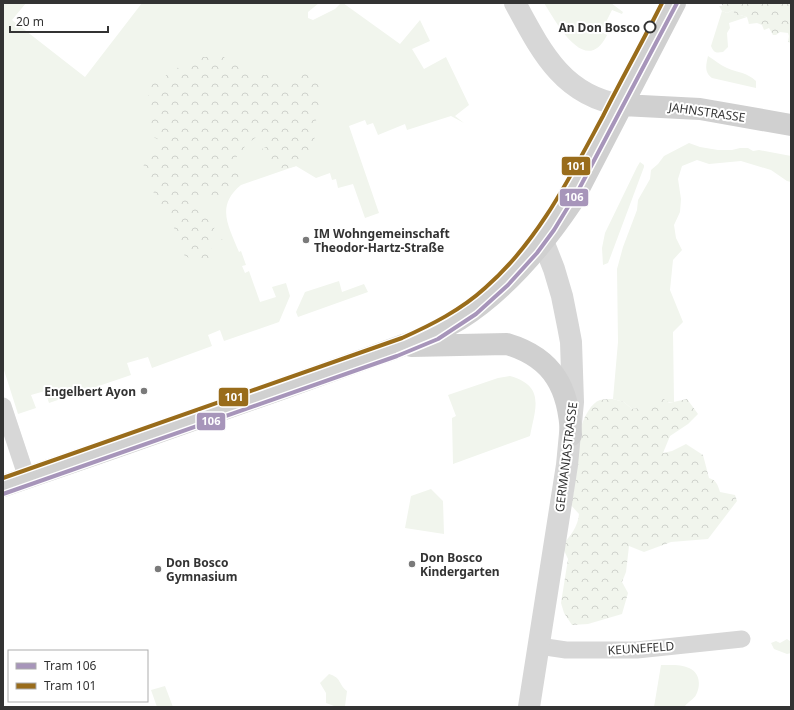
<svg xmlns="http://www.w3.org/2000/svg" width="794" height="710" viewBox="0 0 794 710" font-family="'Noto Sans',sans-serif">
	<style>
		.grass { fill: #f1f5ed }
		.forest { fill: url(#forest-crowns) }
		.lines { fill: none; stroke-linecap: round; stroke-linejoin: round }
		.service { stroke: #d7d7d7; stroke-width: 17 }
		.minor { stroke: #d7d7d7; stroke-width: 22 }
		.secondary { stroke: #d0d0d0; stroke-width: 22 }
		.tram-1-casing { stroke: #fff; stroke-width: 7 }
		.tram-2-casing { stroke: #fff; stroke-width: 7 }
		.tram-1 { stroke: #a795ba; stroke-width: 4 }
		.tram-2 { stroke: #996c1b; stroke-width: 4 }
		.stop-dot { fill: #fff; stroke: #333; stroke-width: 2 }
		.poi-dot { fill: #7a7a7a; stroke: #fff; stroke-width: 1.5 }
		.labels { text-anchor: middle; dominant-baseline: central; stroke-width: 4; stroke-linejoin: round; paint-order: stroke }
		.stop-label { font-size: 12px; font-weight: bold; fill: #333; stroke: #fff; text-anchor: end }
		.street-label { font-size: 12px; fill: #333; stroke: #fff }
		.poi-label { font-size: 12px; font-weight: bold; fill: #333; stroke: #fff; text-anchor: start }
		.line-badge { stroke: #fff; stroke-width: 1.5 }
		.badge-label { font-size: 11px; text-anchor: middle; font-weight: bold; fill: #fff }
	</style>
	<defs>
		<pattern id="forest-crowns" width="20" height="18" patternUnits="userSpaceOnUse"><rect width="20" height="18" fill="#f1f5ed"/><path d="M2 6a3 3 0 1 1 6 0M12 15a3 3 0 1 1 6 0" fill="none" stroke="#cfd2cc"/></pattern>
	</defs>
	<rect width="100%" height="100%" fill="#fff"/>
	<path class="grass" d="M 3,3 L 26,3 L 12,20 L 85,77 L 142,3 L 319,3 L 308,12 L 308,18 L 313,20 L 335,9 L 340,4 L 343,3 L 400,44 L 420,20 L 430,41 L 412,49 L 424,69 L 446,57 L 469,105 L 455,116 L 464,123 L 451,116 L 407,130 L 405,124 L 378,135 L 373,123 L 367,125 L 365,120 L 349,126 L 379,213 L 365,218 L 353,184 L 338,188 L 336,179 L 332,180 L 330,173 L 316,178 L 296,166 L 241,185 C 215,206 229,227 239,252 L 241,251 L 246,265 L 242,266 L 245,273 L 249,271 L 260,302 L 276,297 L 272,287 L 286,283 L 290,296 L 279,322 L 224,341 L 220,330 L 208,335 L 212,346 L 152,368 L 148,357 L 127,363 L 131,375 L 49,403 L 45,391 L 31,395 L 36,408 L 18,414 L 3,367 Z
		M 544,3 L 611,3 L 623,12 L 622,14 L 612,10 L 601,32 L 607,35 C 586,78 556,22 544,3 Z
		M 733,10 L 740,15 L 747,17 L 729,23 L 730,28 L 727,33 L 728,47 L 723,52 C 716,53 714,53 711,46 L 722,11 L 727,13 Z
		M 708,56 C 715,60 720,65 727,68 C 739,73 746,72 756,81 L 756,88 L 712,78 C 704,72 706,65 708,56 Z
		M 689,143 L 700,147 L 718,150 L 732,150 L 740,148 L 748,148 L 753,151 L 759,150 L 791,156 L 791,182 L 787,181 L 771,170 L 741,161 L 709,164 L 697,160 L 682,166 L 678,179 L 681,199 L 680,212 L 674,225 L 676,238 L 682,250 L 673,260 L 670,290 L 683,322 L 673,332 L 674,402 L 650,404 L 643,408 L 632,409 L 624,402 L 613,399 L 618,342 L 617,269 L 623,247 L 637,210 L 638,200 L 650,179 L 651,170 L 658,164 L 664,156 Z
		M 640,162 L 644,165 L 644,167 L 610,258 L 608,263 L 603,265 L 602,248 L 605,233 L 637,167 Z
		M 339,281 L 342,292 L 364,284 L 368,292 L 298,317 L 296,312 L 305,292 Z
		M 510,376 C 546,386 535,409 530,436 L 453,464 L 452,418 L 456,416 L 448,395 L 498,378 Z
		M 431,489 L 443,501 L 444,534 L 405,528 L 411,496 Z
		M 787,639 L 791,642 L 791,653 L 787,654 L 774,649 L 771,643 L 776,641 L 780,643 Z
		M 661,665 C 670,665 681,664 689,668 C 700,673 701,685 696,695 C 694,699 688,702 685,706 L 654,707 Z
		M 329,674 C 342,678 338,684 347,691 L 345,706 L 350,707 L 334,707 L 334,706 L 326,703 L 326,693 L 320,683 Z
		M 165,686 L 173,707 L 157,707 L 151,690 Z"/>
	<path class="forest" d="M 721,3 L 791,3 L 791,43 L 788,42 L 789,36 L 788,33 L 780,32 L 776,35 L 773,35 L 769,28 L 764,30 L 762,25 L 757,23 L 749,24 L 747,17 L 740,15 L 735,15 L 733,10 L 727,13 L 722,11 L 719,6 L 723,6 Z
		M 212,53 L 224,57 L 228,62 L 235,62 L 240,67 L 238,73 L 248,68 L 261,75 L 275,75 L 285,81 C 295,75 301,73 312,74 L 319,81 L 320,86 L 318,89 L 322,102 L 318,112 L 320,116 L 311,126 L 312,131 L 315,134 L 314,142 L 315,146 L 314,150 L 310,152 L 312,156 L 308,160 L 305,159 C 298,167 290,169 280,168 L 278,164 L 265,157 L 267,153 L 263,152 L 262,149 L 269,145 L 268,143 L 271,139 L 268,139 L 266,135 L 263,136 L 263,133 L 260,134 L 245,146 L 244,148 L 244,151 L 239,154 L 233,161 L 235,164 L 236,173 L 240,175 L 232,184 L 229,190 C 222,192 218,198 210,199 L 207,197 L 200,203 L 196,201 L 201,208 L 210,213 L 209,221 L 215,225 L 214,229 L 220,235 L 223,241 L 212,246 C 208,257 214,259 201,265 L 182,254 L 178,239 L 176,236 L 173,223 L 170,221 L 169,215 L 172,206 L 165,204 L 157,204 C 152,196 156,189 149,183 L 148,172 L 143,170 L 144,164 L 141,156 C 147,153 153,155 158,152 L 157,147 L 160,140 L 150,136 L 151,127 L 149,121 L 157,111 L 152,109 L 147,103 C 149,96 148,90 149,83 L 160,81 L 173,69 L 185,66 L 199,57 L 207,57 Z
		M 613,399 L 624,402 L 632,409 C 641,408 647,407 653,400 L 664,399 L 669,403 L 687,399 L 698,414 L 688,424 L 670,436 L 663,453 L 672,451 L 686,444 L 703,455 L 709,478 C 716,480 718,485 720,492 L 735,495 L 737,501 L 708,539 L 671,542 L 644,552 L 629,546 L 626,572 L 622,582 L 628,593 L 622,614 L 588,624 L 572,625 L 564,613 L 561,603 L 568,559 L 562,546 C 570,536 578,527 579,514 L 569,503 L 574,492 L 569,480 L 582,424 C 585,416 591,403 600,400 C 604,399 609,399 613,399 Z"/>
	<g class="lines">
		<path class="service" d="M 3,406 L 27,478
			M 539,646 L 566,650 L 637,650 L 742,639"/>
		<path class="minor" d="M 515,3 C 541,51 563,96 622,105
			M 529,707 L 567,465 L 573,402 L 571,342 L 568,326 L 562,296 L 554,269 L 543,241"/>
		<path class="secondary" d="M 622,105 L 700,109 L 791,125
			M 411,346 L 507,344 C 554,358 569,389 571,435
			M 3,486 C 97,454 190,421 284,388 C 314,377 345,366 376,355 C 405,345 433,335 460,319 C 504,291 543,245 572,202 L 675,3"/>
		<defs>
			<path id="tram-1" d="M 3,494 L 397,356 L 438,339 L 476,314 L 508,285 L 537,253 L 554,230 L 579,189 L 677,3"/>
			<path id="tram-2" d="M 3,478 L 402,338 C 431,325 461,310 485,288 C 538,242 570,177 603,116 C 622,78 643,41 662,3"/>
		</defs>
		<use href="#tram-1" class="tram-1-casing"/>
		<use href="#tram-2" class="tram-2-casing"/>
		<use href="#tram-1" class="tram-1"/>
		<use href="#tram-2" class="tram-2"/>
	</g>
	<circle class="stop-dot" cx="650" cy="27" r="5.5"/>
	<g class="poi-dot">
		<circle cx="306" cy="240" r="4"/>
		<circle cx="144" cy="391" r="4"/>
		<circle cx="412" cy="564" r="4"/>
		<circle cx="158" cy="569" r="4"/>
	</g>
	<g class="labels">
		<g class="stop-label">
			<text x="640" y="27">An Don Bosco</text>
		</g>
		<g class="street-label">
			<text transform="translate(707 112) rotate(8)">JAHNSTRASSE</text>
			<text transform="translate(566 457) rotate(-83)">GERMANIASTRASSE</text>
			<text transform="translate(641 648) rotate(-4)">KEUNEFELD</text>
		</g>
		<g class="poi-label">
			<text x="314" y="233">IM Wohngemeinschaft<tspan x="314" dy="14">Theodor-Hartz-Straße</tspan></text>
			<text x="136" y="391" text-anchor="end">Engelbert Ayon</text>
			<text x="420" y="557">Don Bosco<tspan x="420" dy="14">Kindergarten</tspan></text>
			<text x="166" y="562">Don Bosco<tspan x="166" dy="14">Gymnasium</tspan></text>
		</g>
	</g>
	<g class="line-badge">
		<rect x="561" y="156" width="30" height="20" rx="4" fill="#996c1b"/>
		<rect x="559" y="188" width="30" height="19" rx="4" fill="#a795ba"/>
		<rect x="218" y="387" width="31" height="20" rx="4" fill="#996c1b"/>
		<rect x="196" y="412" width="30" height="19" rx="4" fill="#a795ba"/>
	</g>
	<g class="badge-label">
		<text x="576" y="170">101</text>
		<text x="574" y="201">106</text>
		<text x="234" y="401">101</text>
		<text x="211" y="425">106</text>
	</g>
	<rect width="794" height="710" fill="none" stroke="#333333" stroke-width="8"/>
	<rect x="8" y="650" width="140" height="52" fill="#ffffff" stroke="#adadad"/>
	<rect x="16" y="663" width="20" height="6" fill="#a795ba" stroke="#adadad"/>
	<text x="44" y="670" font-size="12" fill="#333333">Tram 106</text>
	<rect x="16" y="683" width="20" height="6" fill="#996c1b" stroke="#adadad"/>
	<text x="44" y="690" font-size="12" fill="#333333">Tram 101</text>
	<path d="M10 26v6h98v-6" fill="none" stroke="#333333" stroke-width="2"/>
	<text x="16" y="26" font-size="12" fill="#333333" stroke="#ffffff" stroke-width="3" paint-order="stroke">20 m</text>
</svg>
